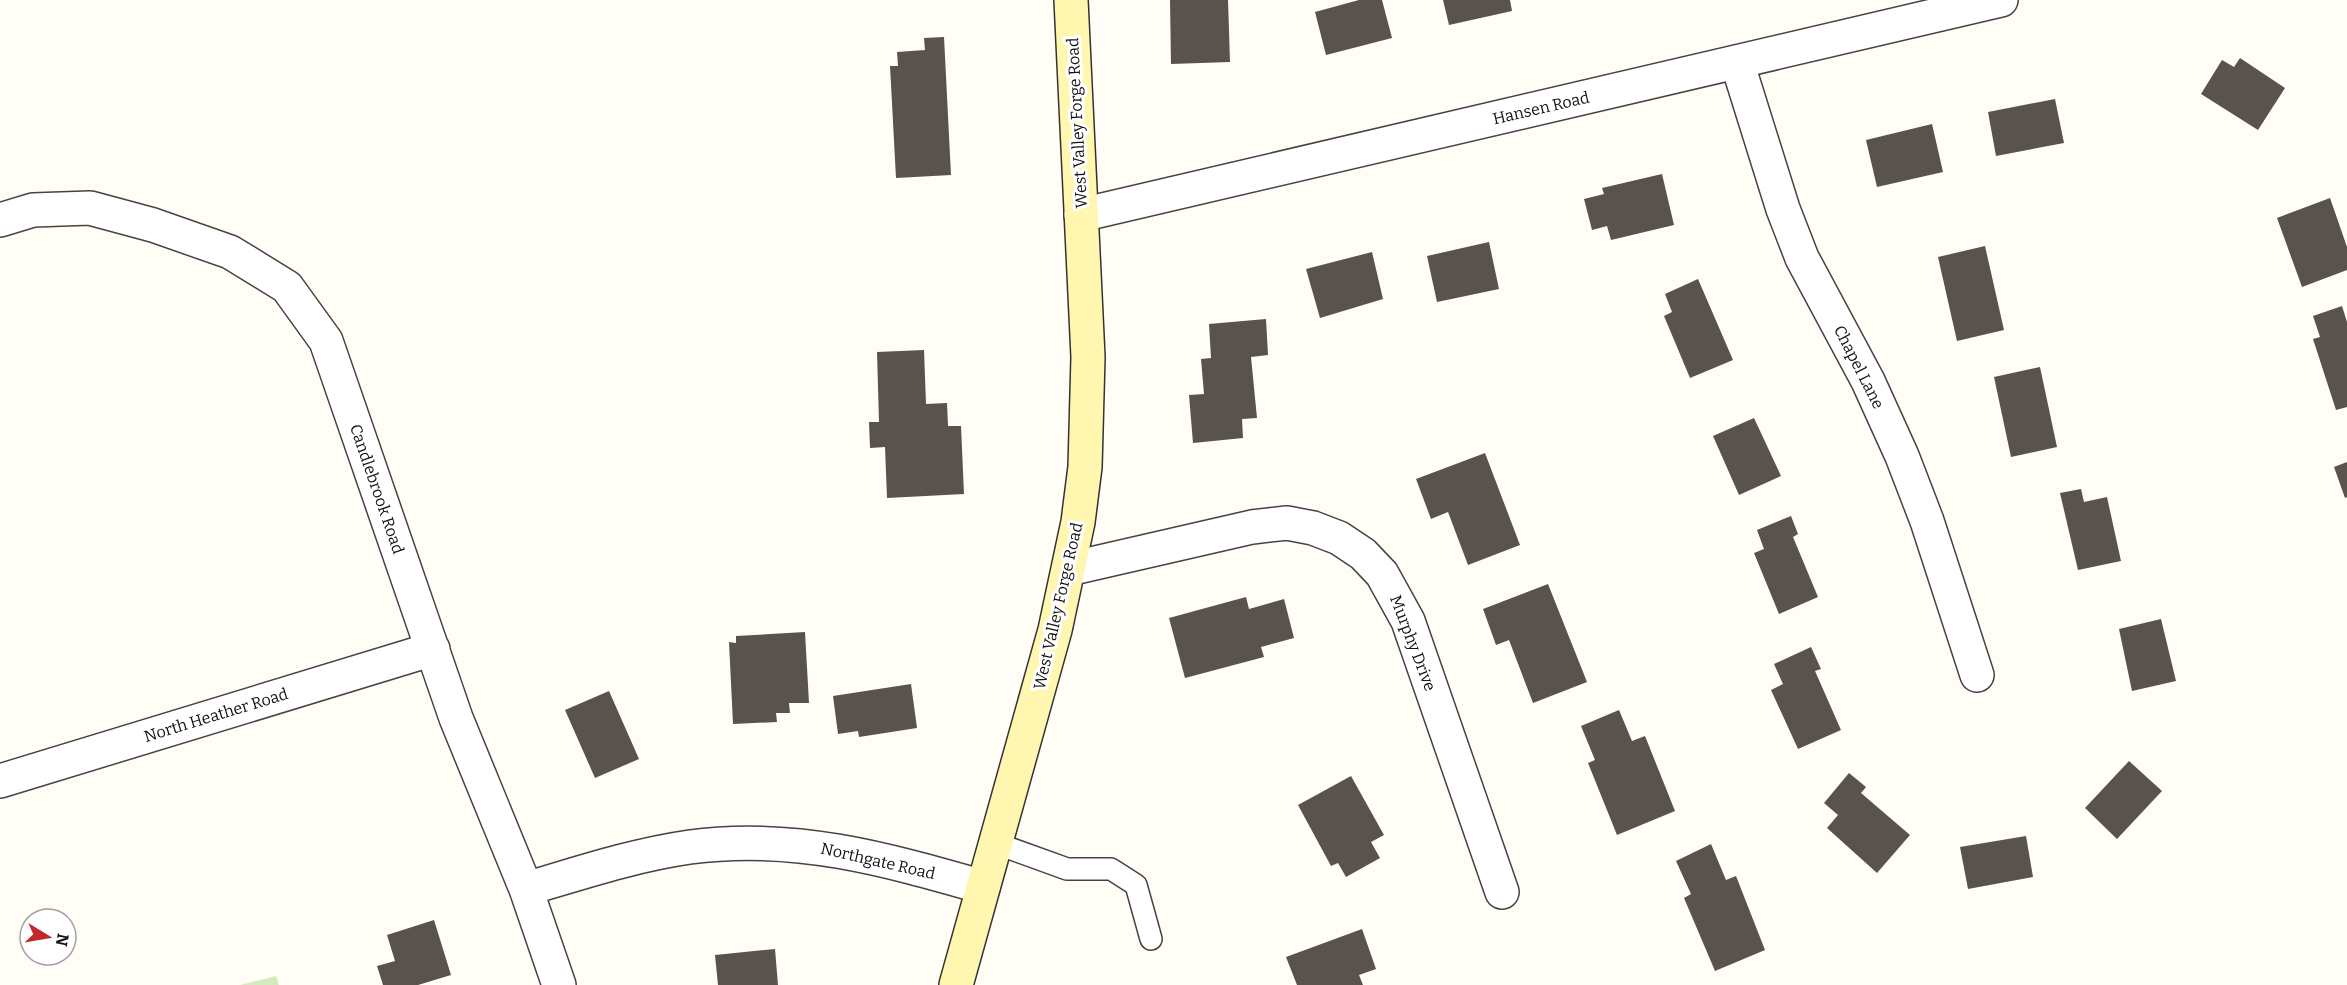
<svg xmlns="http://www.w3.org/2000/svg" width="2347" height="985" viewBox="0 0 2347 985" font-family="Bitter,serif">
	<style>
		.green { fill: #d5ebbd }
		.building { fill: #5a524d }
		.lines { fill: none; stroke-linecap: round; stroke-linejoin: round }
		.lane-casing { stroke: #444; stroke-width: 24 }
		.street-casing { stroke: #444; stroke-width: 36 }
		.secondary-casing { stroke: #333; stroke-width: 36 }
		.lane { stroke: #fff; stroke-width: 21 }
		.street { stroke: #fff; stroke-width: 33 }
		.secondary { stroke: #fff6b0; stroke-width: 33 }
		.labels { text-anchor: middle; dominant-baseline: central; stroke-width: 6; stroke-linejoin: round; paint-order: stroke }
		.street-label { font-size: 16px; fill: #111; stroke: #fff }
	</style>
	<rect width="100%" height="100%" fill="#fffdf5"/>
	<path class="green" d="M 276,976 L 279,985 L 240,985 Z"/>
	<path class="building" d="M 1170,0 L 1228,0 L 1230,62 L 1171,64 Z
		M 1359,0 L 1382,0 L 1392,38 L 1326,55 L 1315,12 Z
		M 1443,0 L 1510,0 L 1512,11 L 1449,25 Z
		M 944,37 L 951,175 L 896,178 L 890,66 L 898,66 L 897,52 L 925,50 L 924,38 Z
		M 2240,58 L 2285,88 L 2258,130 L 2201,94 L 2222,60 L 2234,67 Z
		M 2055,99 L 2064,143 L 1996,156 L 1988,112 Z
		M 1932,124 L 1943,172 L 1877,187 L 1866,140 Z
		M 1662,174 L 1674,225 L 1611,240 L 1607,226 L 1592,230 L 1584,199 L 1604,194 L 1602,188 Z
		M 2330,198 L 2347,247 L 2347,270 L 2302,287 L 2277,218 Z
		M 1489,242 L 1499,289 L 1437,302 L 1427,256 Z
		M 1985,246 L 2004,330 L 1957,341 L 1938,257 Z
		M 1372,252 L 1383,299 L 1320,318 L 1306,269 Z
		M 1698,279 L 1733,360 L 1690,378 L 1664,316 L 1672,312 L 1665,294 Z
		M 2342,306 L 2347,322 L 2347,407 L 2336,410 L 2313,339 L 2320,337 L 2313,316 Z
		M 1266,319 L 1268,355 L 1251,357 L 1257,418 L 1242,419 L 1243,438 L 1193,443 L 1189,395 L 1204,394 L 1201,359 L 1211,358 L 1209,324 Z
		M 924,350 L 926,404 L 947,403 L 948,426 L 961,426 L 964,494 L 887,498 L 885,447 L 870,448 L 869,422 L 879,422 L 877,352 Z
		M 2040,367 L 2057,447 L 2011,457 L 1994,377 Z
		M 1754,418 L 1781,476 L 1739,495 L 1713,436 Z
		M 1485,453 L 1520,545 L 1468,565 L 1448,512 L 1431,519 L 1416,479 Z
		M 2347,462 L 2347,497 L 2345,498 L 2334,467 Z
		M 2081,489 L 2084,502 L 2107,497 L 2121,561 L 2078,570 L 2060,493 Z
		M 1791,516 L 1798,534 L 1793,537 L 1818,597 L 1779,614 L 1754,553 L 1764,549 L 1757,530 Z
		M 1548,584 L 1587,682 L 1533,703 L 1509,640 L 1496,645 L 1483,609 Z
		M 1246,597 L 1249,609 L 1284,599 L 1294,638 L 1261,647 L 1264,657 L 1185,678 L 1169,618 Z
		M 2161,619 L 2176,681 L 2132,691 L 2119,629 Z
		M 805,632 L 809,703 L 789,703 L 790,713 L 776,713 L 777,722 L 733,724 L 729,642 L 736,643 L 736,636 Z
		M 1811,647 L 1821,669 L 1815,671 L 1841,730 L 1798,749 L 1771,690 L 1783,684 L 1774,664 Z
		M 911,684 L 917,728 L 859,737 L 858,731 L 838,734 L 833,696 Z
		M 609,691 L 639,759 L 595,778 L 565,710 Z
		M 1619,710 L 1632,741 L 1645,736 L 1675,811 L 1617,835 L 1588,763 L 1595,760 L 1581,726 Z
		M 2129,761 L 2162,791 L 2117,839 L 2085,808 Z
		M 1849,773 L 1866,787 L 1861,793 L 1910,835 L 1877,873 L 1827,828 L 1838,815 L 1824,803 Z
		M 1351,776 L 1384,835 L 1371,842 L 1380,858 L 1346,877 L 1338,863 L 1331,866 L 1298,805 Z
		M 2026,836 L 2033,877 L 1968,889 L 1960,847 Z
		M 1711,844 L 1726,880 L 1736,876 L 1765,950 L 1715,971 L 1684,898 L 1691,894 L 1676,861 Z
		M 434,920 L 451,975 L 418,985 L 383,985 L 377,966 L 395,961 L 387,935 Z
		M 1362,929 L 1376,969 L 1359,975 L 1363,985 L 1297,985 L 1286,957 Z
		M 775,949 L 778,985 L 718,985 L 715,955 Z"/>
	<g class="lines">
		<defs>
			<path id="lane" d="M 995,843 L 1067,869 L 1111,869 L 1136,885 L 1151,939"/>
			<path id="street" d="M 1737,62 L 1783,209 L 1802,258 L 1868,381 L 1902,456 L 1927,521 L 1977,675
				M 1081,215 L 2001,0
				M 0,220 L 33,210 L 90,208 L 153,225 L 230,252 L 287,287 L 326,341 L 456,718 L 526,889 L 559,985
				M 1069,569 L 1252,527 L 1287,523 L 1313,528 L 1339,538 L 1363,554 L 1382,574 L 1408,621 L 1502,892
				M 0,781 L 433,649
				M 526,889 C 580,873 634,855 690,847 C 794,833 885,859 983,887"/>
			<path id="secondary" d="M 956,985 L 1055,630 L 1078,522 L 1085,467 L 1088,357 L 1071,0"/>
		</defs>
		<use href="#lane" class="lane-casing"/>
		<use href="#street" class="street-casing"/>
		<use href="#secondary" class="secondary-casing"/>
		<use href="#lane" class="lane"/>
		<use href="#street" class="street"/>
		<use href="#secondary" class="secondary"/>
	</g>
	<g class="labels">
		<g class="street-label">
			<text transform="translate(1541 108) rotate(-13)">Hansen Road</text>
			<text transform="translate(1077 123) rotate(-93)">West Valley Forge Road</text>
			<text transform="translate(1859 367) rotate(63)">Chapel Lane</text>
			<text transform="translate(377 489) rotate(71)">Candlebrook Road</text>
			<text transform="translate(1058 606) rotate(-77)">West Valley Forge Road</text>
			<text transform="translate(1413 643) rotate(69)">Murphy Drive</text>
			<text transform="translate(216 715) rotate(-17)">North Heather Road</text>
			<text transform="translate(878 861) rotate(13)">Northgate Road</text>
		</g>
	</g>
	<g transform="translate(48 937) rotate(101)"><circle r="28" fill="#ffffff" stroke="#a0a0a0" stroke-width="1.5"/>
	<path d="M0-4.5L10 22L0 15L-10 22Z" fill="#c4262e"/>
	<text y="-9" font-size="16" font-weight="bold" text-anchor="middle" fill="#111111">N</text>
	</g>
</svg>
